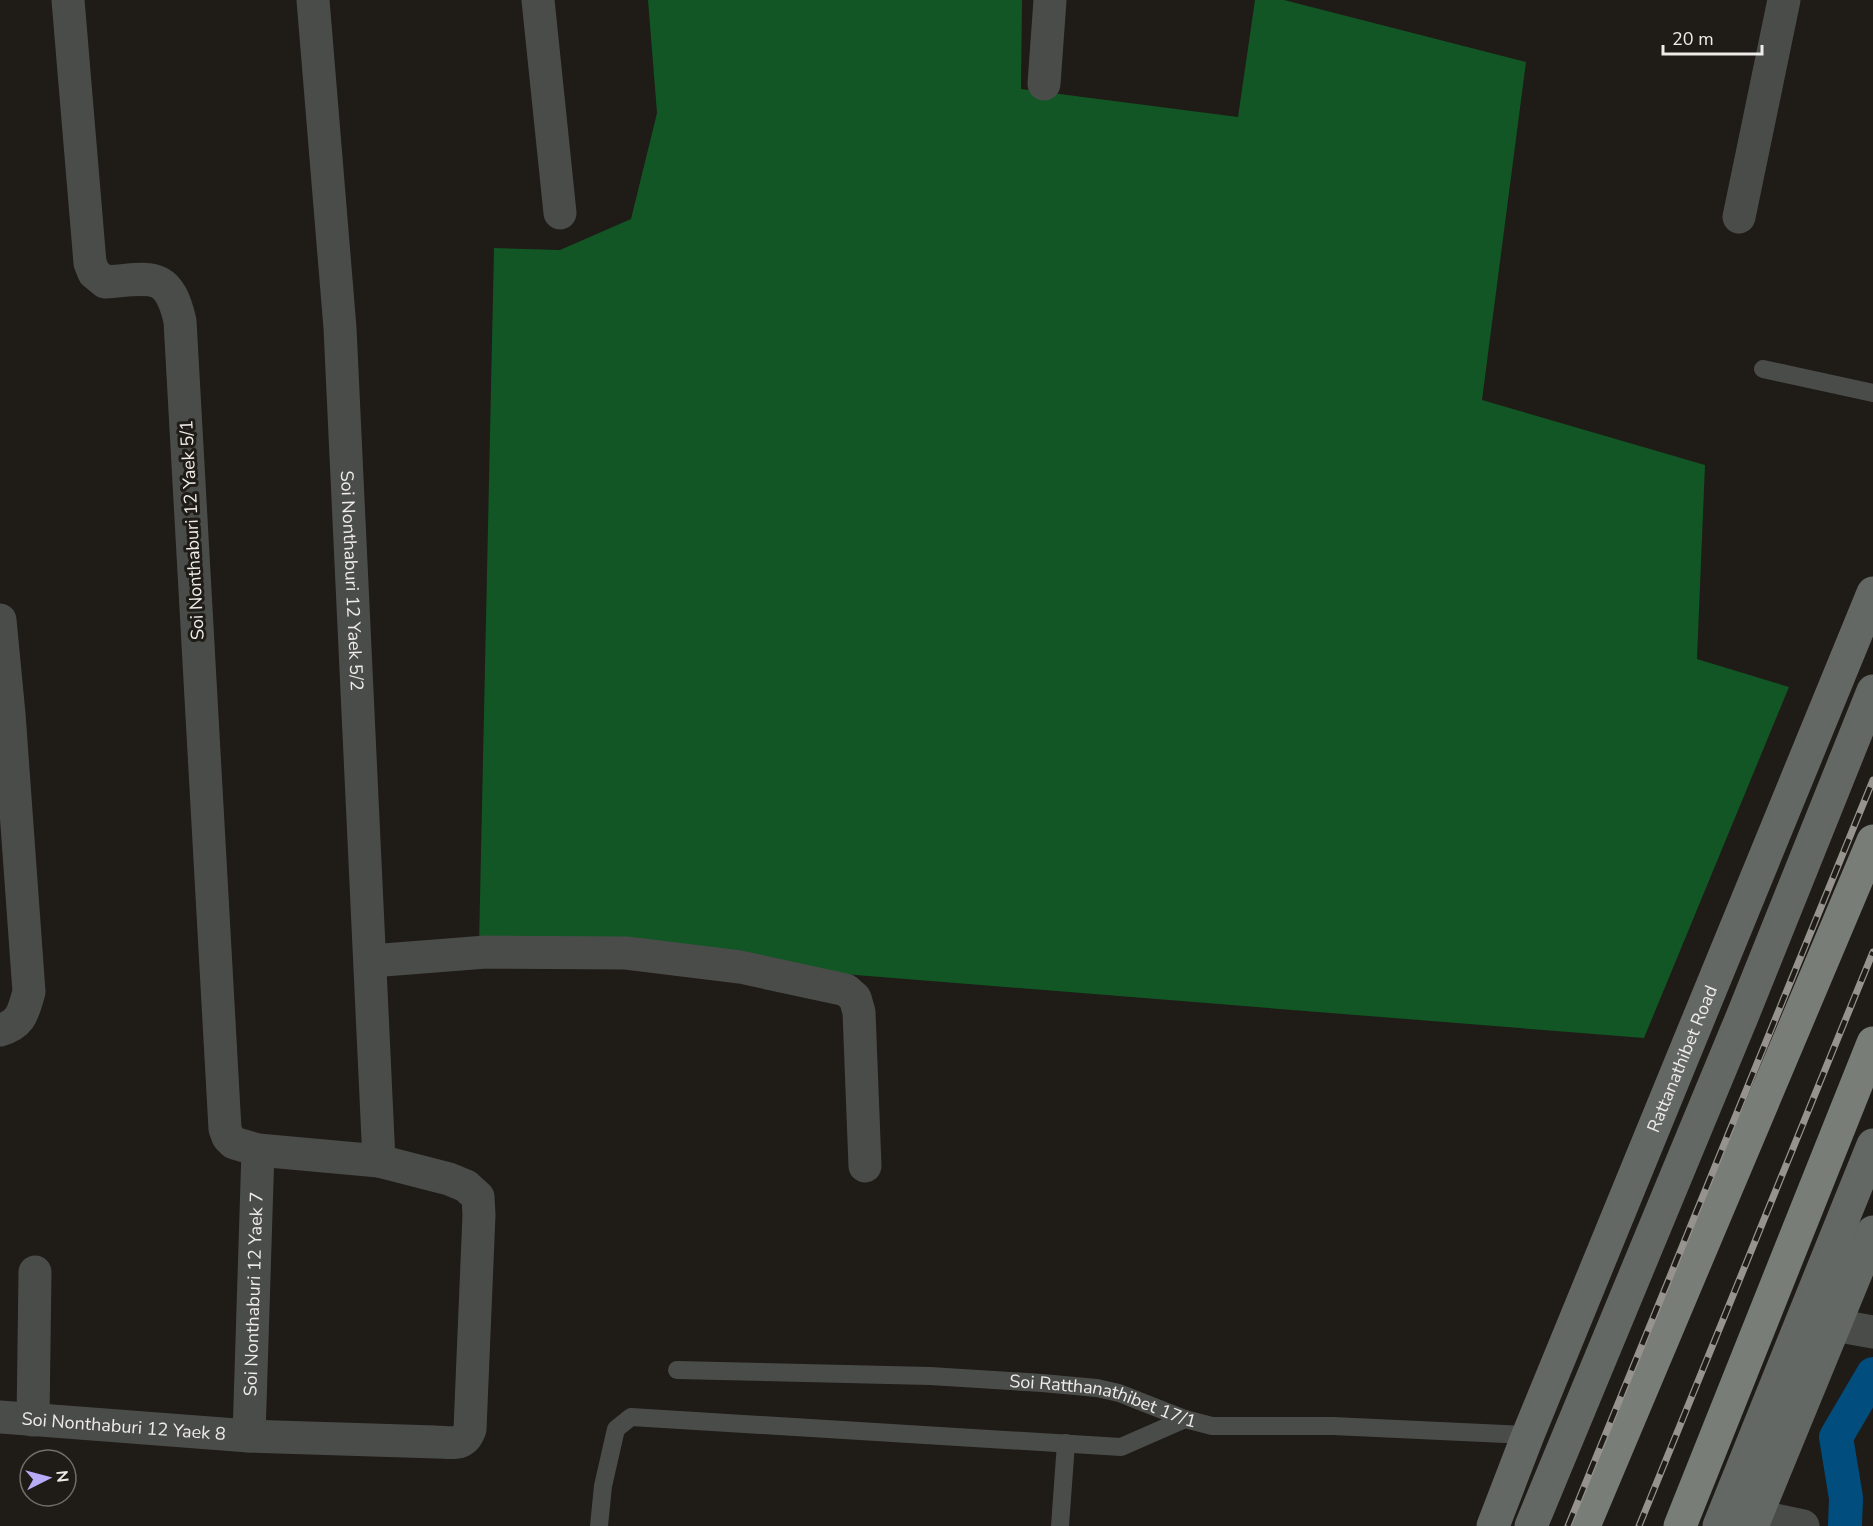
<svg xmlns="http://www.w3.org/2000/svg" width="1873" height="1526" viewBox="0 0 1873 1526" font-family="'Nunito Sans',sans-serif">
	<style>
		.forest { fill: #115624 }
		.lines { fill: none; stroke-linecap: round; stroke-linejoin: round }
		.canal { stroke: #014d7e; stroke-width: 34 }
		.lane { stroke: #4a4c4a; stroke-width: 18 }
		.street { stroke: #4a4c4a; stroke-width: 33 }
		.secondary { stroke: #646864; stroke-width: 33 }
		.primary { stroke: #787d78; stroke-width: 33 }
		.rail-casing { stroke: #96928e; stroke-width: 7 }
		.rail { stroke: #1f1b16; stroke-width: 4.5; stroke-dasharray: 14; stroke-linecap: butt }
		.labels { text-anchor: middle; dominant-baseline: central; stroke-width: 6; stroke-linejoin: round; paint-order: stroke }
		.street-label { font-size: 18px; fill: #eeebe8; stroke: #1f1b16 }
	</style>
	<rect width="100%" height="100%" fill="#1f1b16"/>
	<path class="forest" d="M 648,0 L 1022,0 L 1021,89 L 1238,117 L 1255,0 L 1284,0 L 1526,62 L 1482,400 L 1705,465 L 1697,659 L 1789,687 L 1644,1038 L 479,945 L 494,248 L 560,250 L 631,219 L 657,113 Z"/>
	<g class="lines">
		<path class="canal" d="M 1845,1526 L 1846,1498 L 1836,1437 L 1873,1374"/>
		<g class="lane">
			<path d="M 1763,369 L 1873,393"/>
			<path id="s1" d="M 677,1370 L 930,1376 L 1042,1383 L 1097,1388 L 1119,1393 L 1185,1419 L 1212,1426 L 1333,1426 L 1528,1435"/>
			<path d="M 599,1526 L 603,1486 L 616,1429 L 631,1417 L 1121,1447 L 1185,1419"/>
			<path d="M 1060,1526 L 1066,1443"/>
		</g>
		<g class="street">
			<path id="s2" d="M 313,0 L 340,328 L 379,1161"/>
			<path d="M 538,0 L 560,213"/>
			<path d="M 1044,84 L 1050,0"/>
			<path d="M 1739,217 L 1784,0"/>
			<path d="M 0,620 L 9,714 L 29,992 C 23,1012 22,1024 0,1030"/>
			<path d="M 371,961 L 486,952 L 626,953 L 740,967 L 846,990 L 855,998 L 859,1012 L 865,1166"/>
			<path d="M 1834,1325 L 1873,1332"/>
			<path id="s3" d="M 0,1417 L 249,1436 L 436,1442 C 452,1442 464,1447 470,1429 L 479,1215 L 478,1197 L 466,1186 L 449,1179 L 379,1161 L 258,1150 L 234,1143 L 228,1137 L 225,1129 L 180,321 C 168,269 150,279 105,282 L 94,273 L 90,263 L 68,0"/>
			<path d="M 33,1420 L 35,1272"/>
			<path id="s4" d="M 249,1436 L 258,1150"/>
			<path d="M 1756,1516 L 1803,1526"/>
		</g>
		<g class="secondary">
			<path id="s5" d="M 1493,1526 L 1528,1435 L 1873,593"/>
			<path d="M 1531,1526 L 1742,1017 L 1873,691"/>
			<path d="M 1719,1526 L 1873,1145"/>
			<path d="M 1752,1526 L 1873,1232"/>
		</g>
		<path class="primary" d="M 1584,1526 L 1873,841
			M 1680,1526 L 1873,1043"/>
		<defs>
			<path id="rail" d="M 1568,1526 L 1873,780
				M 1639,1526 L 1873,952"/>
		</defs>
		<use href="#rail" class="rail-casing"/>
		<use href="#rail" class="rail"/>
	</g>
	<g class="labels">
		<g class="street-label">
			<text transform="translate(192 530) rotate(-93)">Soi Nonthaburi 12 Yaek 5/1</text>
			<text stroke="none"><textPath href="#s2" startOffset="582">Soi Nonthaburi 12 Yaek 5/2</textPath></text>
			<text stroke="none"><textPath href="#s5" startOffset="504">Rattanathibet Road</textPath></text>
			<text stroke="none"><textPath href="#s4" startOffset="142">Soi Nonthaburi 12 Yaek 7</textPath></text>
			<text stroke="none"><textPath href="#s1" startOffset="429">Soi Ratthanathibet 17/1</textPath></text>
			<text stroke="none"><textPath href="#s3" startOffset="124">Soi Nonthaburi 12 Yaek 8</textPath></text>
		</g>
	</g>
	<g transform="translate(48 1478) rotate(84)"><circle r="28" fill="#1f1b16" stroke="#726e6a" stroke-width="1.5"/>
	<path d="M0-4.5L10 22L0 15L-10 22Z" fill="#b8abf7"/>
	<text y="-9" font-size="16" font-weight="bold" text-anchor="middle" fill="#eeebe8">N</text>
	</g>
	<path d="M1663 45v9h99v-9" fill="none" stroke="#eeebe8" stroke-width="3"/>
	<text x="1672" y="45" font-size="18" fill="#eeebe8" stroke="#1f1b16" stroke-width="4.5" paint-order="stroke">20 m</text>
</svg>
